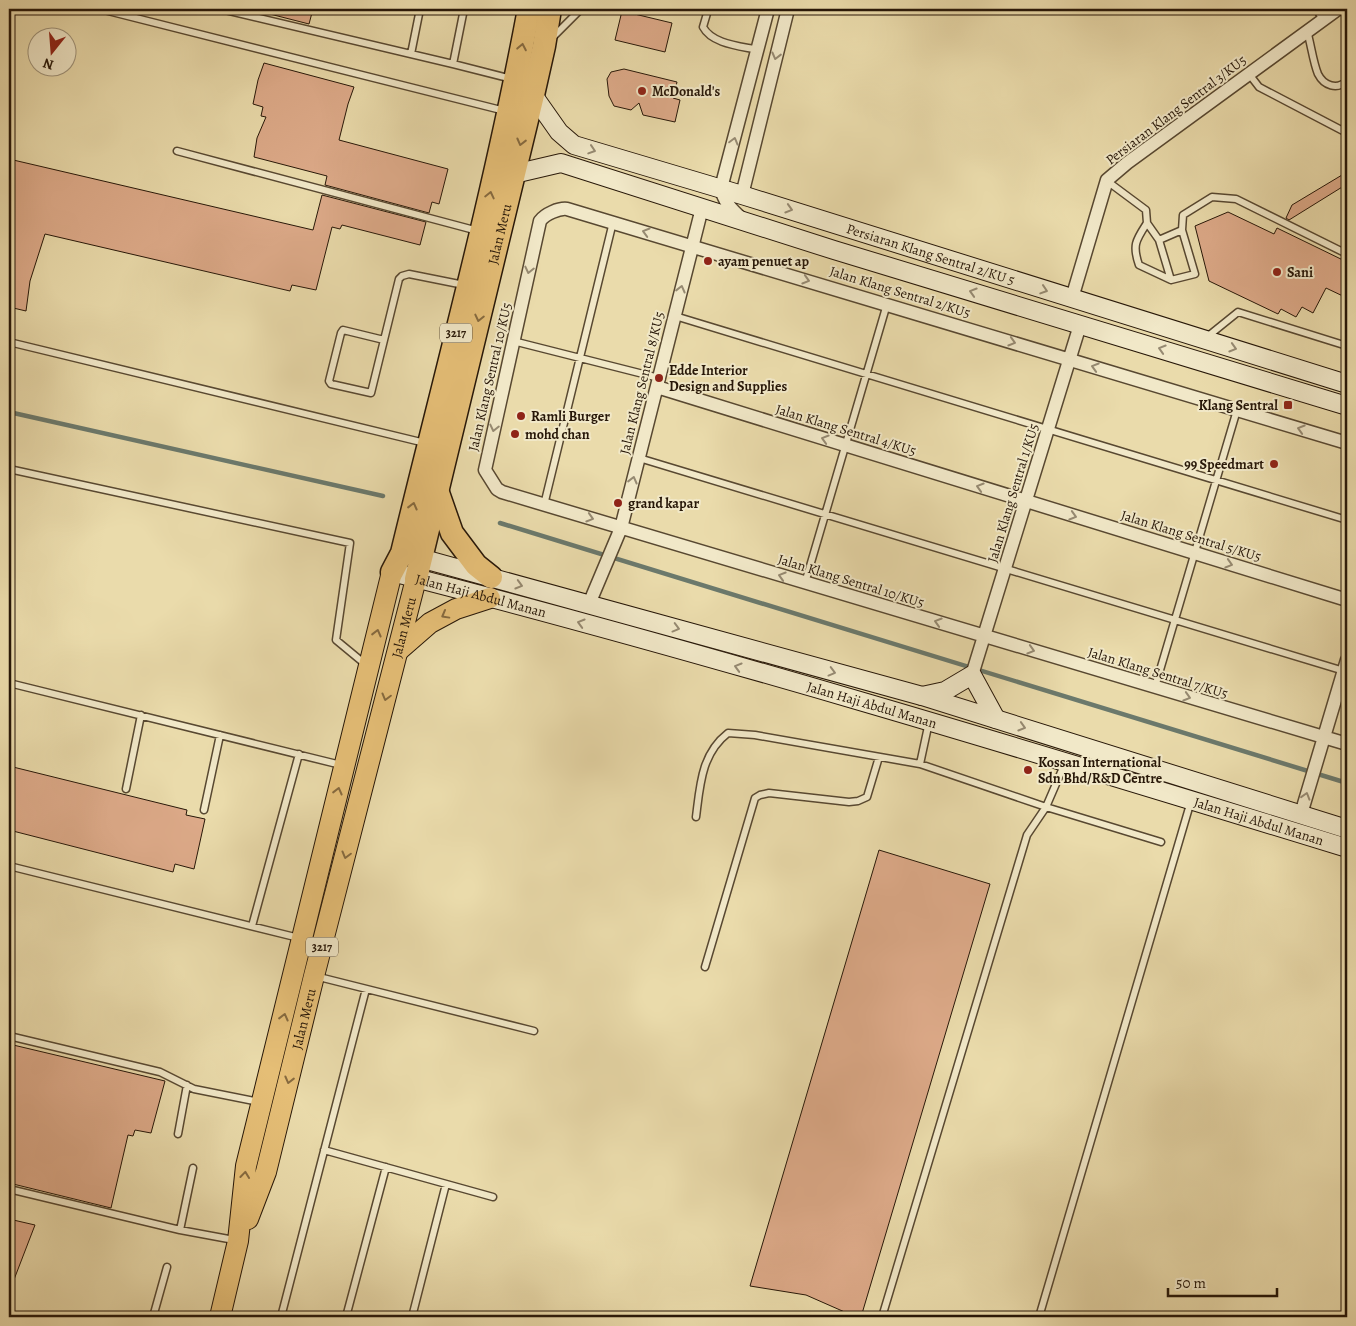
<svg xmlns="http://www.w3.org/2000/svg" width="1356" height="1326" viewBox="0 0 1356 1326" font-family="Alegreya,serif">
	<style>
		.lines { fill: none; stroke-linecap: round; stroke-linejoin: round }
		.stream { stroke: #6b796c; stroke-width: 4.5 }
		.building { fill: #ddaa89; stroke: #271708 }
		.lane-casing { stroke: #584831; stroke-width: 9 }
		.street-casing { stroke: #584831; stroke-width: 15 }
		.secondary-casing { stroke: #271708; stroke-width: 20 }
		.primary-casing { stroke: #271708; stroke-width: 22 }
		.highway-casing { stroke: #271708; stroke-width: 25 }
		.lane { stroke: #f1e8c8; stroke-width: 6 }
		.street { stroke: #f1e8c8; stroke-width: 12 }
		.secondary { stroke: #f1e8c8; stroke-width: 18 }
		.primary { stroke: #e5be76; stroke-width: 20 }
		.highway { stroke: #e5be76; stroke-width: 22 }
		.oneway { stroke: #866a3f }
		.oneway2 { stroke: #968a72 }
		.poi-dot { fill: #8f2418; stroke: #f1e8c8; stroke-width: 2 }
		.labels { text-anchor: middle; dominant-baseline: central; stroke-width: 4; stroke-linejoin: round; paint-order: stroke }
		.shield { fill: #f1e8c8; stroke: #645642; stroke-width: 1 }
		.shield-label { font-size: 12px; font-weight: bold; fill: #271708 }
		.poi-label { font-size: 14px; font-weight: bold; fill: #271708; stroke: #f1e8c8; text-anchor: start }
		.street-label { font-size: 14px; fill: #271708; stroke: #f1e8c8 }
	</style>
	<rect width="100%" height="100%" fill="#eadbab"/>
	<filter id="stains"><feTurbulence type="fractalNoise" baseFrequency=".004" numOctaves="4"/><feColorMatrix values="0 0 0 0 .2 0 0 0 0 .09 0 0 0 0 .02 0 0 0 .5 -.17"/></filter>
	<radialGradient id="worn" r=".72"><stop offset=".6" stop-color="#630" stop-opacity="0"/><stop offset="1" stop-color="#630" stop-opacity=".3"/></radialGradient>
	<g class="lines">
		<path class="stream" d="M 9,412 L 383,496
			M 500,523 L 1347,783"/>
	</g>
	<path class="building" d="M 267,9 L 313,9 L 309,24 L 266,13 Z
		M 622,11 L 672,23 L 665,52 L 615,40 Z
		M 264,63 L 354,87 L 348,104 L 339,140 L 448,169 L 439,204 L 432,202 L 429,213 L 325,185 L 327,176 L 254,157 L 257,138 L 266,117 L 261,116 L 263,107 L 253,104 L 258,80 Z
		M 624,69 L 677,82 L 673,98 L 680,100 L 675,122 L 643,115 L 639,103 L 631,110 L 614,106 L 609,96 L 607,79 L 611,72 Z
		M 9,159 L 313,230 L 322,195 L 426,222 L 420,245 L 342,225 L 340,229 L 332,227 L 316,290 L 292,285 L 290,291 L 45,234 L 30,281 L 26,311 L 9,307 Z
		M 1347,172 L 1347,184 L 1289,220 L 1286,218 L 1292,205 Z
		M 1228,212 L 1274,234 L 1277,228 L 1347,262 L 1347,298 L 1326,288 L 1313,313 L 1302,307 L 1296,317 L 1281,309 L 1278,314 L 1209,281 L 1195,226 Z
		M 9,766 L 187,810 L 186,815 L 205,819 L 194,869 L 175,864 L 173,872 L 9,830 Z
		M 879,850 L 990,884 L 861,1317 L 856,1317 L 806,1295 L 750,1286 Z
		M 9,1044 L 165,1081 L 151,1133 L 135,1130 L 133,1136 L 128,1135 L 111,1208 L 9,1183 Z
		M 9,1219 L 35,1225 L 10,1290 L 9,1290 Z"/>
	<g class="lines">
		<defs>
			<path id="lane" d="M 100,9 L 505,111
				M 221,9 L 453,64 L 512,79
				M 1316,9 L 1323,19
				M 708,10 L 703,27 C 712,44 740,46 758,50
				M 1307,31 C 1311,44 1313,62 1318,74 C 1324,86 1337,90 1347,81
				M 552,38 L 581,9
				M 411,54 L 420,9
				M 453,64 L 464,9
				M 1249,74 L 1259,87 L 1347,133
				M 177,151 L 478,231
				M 1107,181 L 1146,210 L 1147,223 L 1159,240 L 1171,280 L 1139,265 C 1132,245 1136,240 1147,223
				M 1159,240 L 1182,230
				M 1171,280 L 1195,274 L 1182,230 L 1183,215 L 1212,197 L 1236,199 L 1347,254
				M 675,316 L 1347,520
				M 1207,337 L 1238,312 L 1347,346
				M 384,340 L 343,330 L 341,333 L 329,381 L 331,384 L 371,393 L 399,279 L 402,276 L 409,274 L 464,285
				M 513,341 L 659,378
				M 9,342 L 425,443
				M 639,458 L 1344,671
				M 9,469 L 350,543 L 336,640 L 365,664
				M 544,505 L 613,222
				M 805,583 L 887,304
				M 9,683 L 341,765
				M 1155,687 L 1237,410
				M 929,722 L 920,764 L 1046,807 L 1161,842
				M 126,789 L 141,715
				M 204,810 L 220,735
				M 696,817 C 700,786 701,754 728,733 L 755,735 L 920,764
				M 9,866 L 299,938
				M 252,926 L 299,754
				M 705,967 L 755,798 L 760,795 L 769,793 L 849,802 L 858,801 L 867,797 L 879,757
				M 315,976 L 534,1031
				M 9,1036 L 160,1072 L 194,1089 L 259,1102
				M 178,1134 L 187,1085
				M 324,1150 L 493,1197
				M 9,1189 L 180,1230 L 234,1240
				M 180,1230 L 193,1168
				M 153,1317 L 167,1267
				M 281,1317 L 366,989
				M 346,1317 L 386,1167
				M 412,1317 L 446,1184
				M 882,1317 L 1027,835 L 1046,807 L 1065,763
				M 1039,1317 L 1191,801"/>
			<path id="street" d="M 742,195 L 788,9
				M 741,218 C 731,209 724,202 721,188 L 768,9
				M 1072,298 L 1107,180 L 1127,163 L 1338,9
				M 657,387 L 1347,600
				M 1347,443 L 567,209 C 559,208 545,214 540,221 L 485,470 L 497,489 L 502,492 L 1347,744
				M 589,604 L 621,528 L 702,208
				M 972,675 L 1080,325
				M 1301,814 L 1347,660"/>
			<g id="secondary">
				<path id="s1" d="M 533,95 L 559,132 L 574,145 L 742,195 L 1347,384"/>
				<path d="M 514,174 L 561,163 L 834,250 L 1347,406"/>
				<path d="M 409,555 L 922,696 L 1347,829"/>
				<path id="s2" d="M 392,572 C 713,654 1031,751 1347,848"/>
				<path d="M 922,696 L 945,691 L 972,675 L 996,719"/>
			</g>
			<g id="primary">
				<path d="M 399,650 L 430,623 L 456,609 L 490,598"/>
				<path id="s3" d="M 248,1219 L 266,1172 L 314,976 L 416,579"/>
				<path d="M 220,1317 L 238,1241 L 246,1166 L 392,572"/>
			</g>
			<g id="highway">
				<path d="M 438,493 L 452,533 L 476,565 L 491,577"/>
				<path d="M 392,572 L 402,553 C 446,372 495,192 529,9"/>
				<path id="s4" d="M 416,579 L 533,95 L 544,46 L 550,9"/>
			</g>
		</defs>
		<use href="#lane" class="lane-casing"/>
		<use href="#street" class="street-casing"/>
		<use href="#secondary" class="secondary-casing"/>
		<use href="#primary" class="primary-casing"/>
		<use href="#highway" class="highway-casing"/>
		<use href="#lane" class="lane"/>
		<use href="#street" class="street"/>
		<use href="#secondary" class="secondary"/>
		<use href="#primary" class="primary"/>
		<use href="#highway" class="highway"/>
	</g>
	<defs><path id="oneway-chevron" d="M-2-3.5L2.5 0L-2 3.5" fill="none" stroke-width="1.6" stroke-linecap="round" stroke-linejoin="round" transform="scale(1.25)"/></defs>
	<g class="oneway">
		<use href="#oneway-chevron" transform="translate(522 47) rotate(-79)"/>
		<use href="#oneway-chevron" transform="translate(521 142) rotate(104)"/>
		<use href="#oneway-chevron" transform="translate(490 195) rotate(-77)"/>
		<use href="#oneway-chevron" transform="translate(479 318) rotate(103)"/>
		<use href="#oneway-chevron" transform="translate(413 506) rotate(-76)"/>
		<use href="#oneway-chevron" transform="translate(445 615) rotate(151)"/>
		<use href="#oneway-chevron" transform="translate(377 633) rotate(-76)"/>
		<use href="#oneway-chevron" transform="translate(386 697) rotate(105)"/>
		<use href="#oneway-chevron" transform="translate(338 791) rotate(-76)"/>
		<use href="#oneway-chevron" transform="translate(346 855) rotate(105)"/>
		<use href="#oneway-chevron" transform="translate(284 1017) rotate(-76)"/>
		<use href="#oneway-chevron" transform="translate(289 1080) rotate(104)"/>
		<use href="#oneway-chevron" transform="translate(245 1175) rotate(-84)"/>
	</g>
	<g class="oneway2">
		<use href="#oneway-chevron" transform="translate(776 56) rotate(104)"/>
		<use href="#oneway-chevron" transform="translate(734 141) rotate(-75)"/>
		<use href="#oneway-chevron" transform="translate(592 150) rotate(18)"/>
		<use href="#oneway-chevron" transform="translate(789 209) rotate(17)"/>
		<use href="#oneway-chevron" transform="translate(646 232) rotate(-164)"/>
		<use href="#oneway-chevron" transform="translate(529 270) rotate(103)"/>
		<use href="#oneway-chevron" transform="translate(806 280) rotate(17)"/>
		<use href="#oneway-chevron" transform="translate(681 289) rotate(-76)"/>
		<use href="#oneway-chevron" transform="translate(1044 290) rotate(18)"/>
		<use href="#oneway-chevron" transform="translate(973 292) rotate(-163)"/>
		<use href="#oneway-chevron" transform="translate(1012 342) rotate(17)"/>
		<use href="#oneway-chevron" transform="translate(1233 348) rotate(17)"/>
		<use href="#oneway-chevron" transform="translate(1162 349) rotate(-163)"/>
		<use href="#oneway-chevron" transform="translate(1095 367) rotate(-163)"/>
		<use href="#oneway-chevron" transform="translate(494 428) rotate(103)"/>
		<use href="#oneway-chevron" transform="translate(1301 429) rotate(-163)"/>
		<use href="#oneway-chevron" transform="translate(825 439) rotate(-163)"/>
		<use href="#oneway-chevron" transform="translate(633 480) rotate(-76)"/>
		<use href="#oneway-chevron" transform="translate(980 487) rotate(-163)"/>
		<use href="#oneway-chevron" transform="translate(1073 516) rotate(17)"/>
		<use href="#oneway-chevron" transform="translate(590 518) rotate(17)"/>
		<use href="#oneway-chevron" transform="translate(1229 564) rotate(17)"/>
		<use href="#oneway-chevron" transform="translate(782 576) rotate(-163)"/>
		<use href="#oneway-chevron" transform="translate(519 585) rotate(16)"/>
		<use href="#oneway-chevron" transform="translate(938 622) rotate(-163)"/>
		<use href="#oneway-chevron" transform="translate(581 623) rotate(-164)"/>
		<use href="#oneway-chevron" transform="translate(676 628) rotate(15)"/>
		<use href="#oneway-chevron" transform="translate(1031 650) rotate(17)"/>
		<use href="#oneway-chevron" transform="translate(738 667) rotate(-164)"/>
		<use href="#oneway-chevron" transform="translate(832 672) rotate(15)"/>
		<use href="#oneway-chevron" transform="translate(1187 697) rotate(17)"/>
		<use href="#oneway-chevron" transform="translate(1022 727) rotate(17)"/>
		<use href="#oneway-chevron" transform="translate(1306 796) rotate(-73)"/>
	</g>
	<g class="poi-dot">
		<circle cx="642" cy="91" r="5"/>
		<circle cx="708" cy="261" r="5"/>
		<circle cx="1277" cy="272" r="5"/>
		<circle cx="659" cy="378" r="5"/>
		<rect x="1283" y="400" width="10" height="10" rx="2.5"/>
		<circle cx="521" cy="416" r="5"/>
		<circle cx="515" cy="434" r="5"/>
		<circle cx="1274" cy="464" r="5"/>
		<circle cx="618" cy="503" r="5"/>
		<circle cx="1028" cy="770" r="5"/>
	</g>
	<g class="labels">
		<g class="shield">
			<rect x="440" y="323.5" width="32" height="19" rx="4"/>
			<rect x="306" y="937.5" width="32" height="19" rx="4"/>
		</g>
		<g class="shield-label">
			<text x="456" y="333">3217</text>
			<text x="322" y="947">3217</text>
		</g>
		<g class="poi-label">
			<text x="652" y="91">McDonald's</text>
			<text x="718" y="261">ayam penuet ap</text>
			<text x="1287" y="272">Sani</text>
			<text x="669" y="370">Edde Interior<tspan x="669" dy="16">Design and Supplies</tspan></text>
			<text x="1278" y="405" text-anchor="end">Klang Sentral</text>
			<text x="531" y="416">Ramli Burger</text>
			<text x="525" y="434">mohd chan</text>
			<text x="1264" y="464" text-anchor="end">99 Speedmart</text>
			<text x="628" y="503">grand kapar</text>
			<text x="1038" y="762">Kossan International<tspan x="1038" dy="16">Sdn Bhd/R&amp;D Centre</tspan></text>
		</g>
		<g class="street-label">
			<text transform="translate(1176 110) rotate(-37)">Persiaran Klang Sentral 3/KU5</text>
			<text stroke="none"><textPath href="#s4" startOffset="355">Jalan Meru</textPath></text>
			<text stroke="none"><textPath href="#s1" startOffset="438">Persiaran Klang Sentral 2/KU 5</textPath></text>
			<text transform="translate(900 292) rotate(17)">Jalan Klang Sentral 2/KU5</text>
			<text transform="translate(490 377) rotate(-77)">Jalan Klang Sentral 10/KU5</text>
			<text transform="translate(642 383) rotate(-76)">Jalan Klang Sentral 8/KU5</text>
			<text transform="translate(846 430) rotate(17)">Jalan Klang Sentral 4/KU5</text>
			<text transform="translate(1013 493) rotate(-73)">Jalan Klang Sentral 1/KU5</text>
			<text transform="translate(1191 536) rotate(17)">Jalan Klang Sentral 5/KU5</text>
			<text transform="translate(851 581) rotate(17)">Jalan Klang Sentral 10/KU5</text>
			<text stroke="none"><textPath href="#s2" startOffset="92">Jalan Haji Abdul Manan</textPath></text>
			<text stroke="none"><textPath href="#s3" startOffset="612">Jalan Meru</textPath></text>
			<text transform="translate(1158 673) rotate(17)">Jalan Klang Sentral 7/KU5</text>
			<text stroke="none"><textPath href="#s2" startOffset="498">Jalan Haji Abdul Manan</textPath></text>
			<text stroke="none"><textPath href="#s2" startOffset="902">Jalan Haji Abdul Manan</textPath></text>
			<text stroke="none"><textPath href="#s3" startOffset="208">Jalan Meru</textPath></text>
		</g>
	</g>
	<rect width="1356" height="1326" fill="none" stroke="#eadbab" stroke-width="30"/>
	<rect x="10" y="10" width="1336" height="1306" fill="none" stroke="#271708" stroke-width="2.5"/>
	<rect x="15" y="15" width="1326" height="1296" fill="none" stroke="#271708"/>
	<g transform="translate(52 52) rotate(197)"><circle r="24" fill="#f1e8c8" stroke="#a0947b"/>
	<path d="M0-4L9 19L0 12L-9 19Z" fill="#8f2418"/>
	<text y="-8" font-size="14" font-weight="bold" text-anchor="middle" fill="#271708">N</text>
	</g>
	<path d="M1168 1288v8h109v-8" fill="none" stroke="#271708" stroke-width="2.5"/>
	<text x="1176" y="1288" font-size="15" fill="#271708" stroke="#f1e8c8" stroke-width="4" paint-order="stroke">50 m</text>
	<rect width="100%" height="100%" filter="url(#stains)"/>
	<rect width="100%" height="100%" fill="url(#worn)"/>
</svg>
